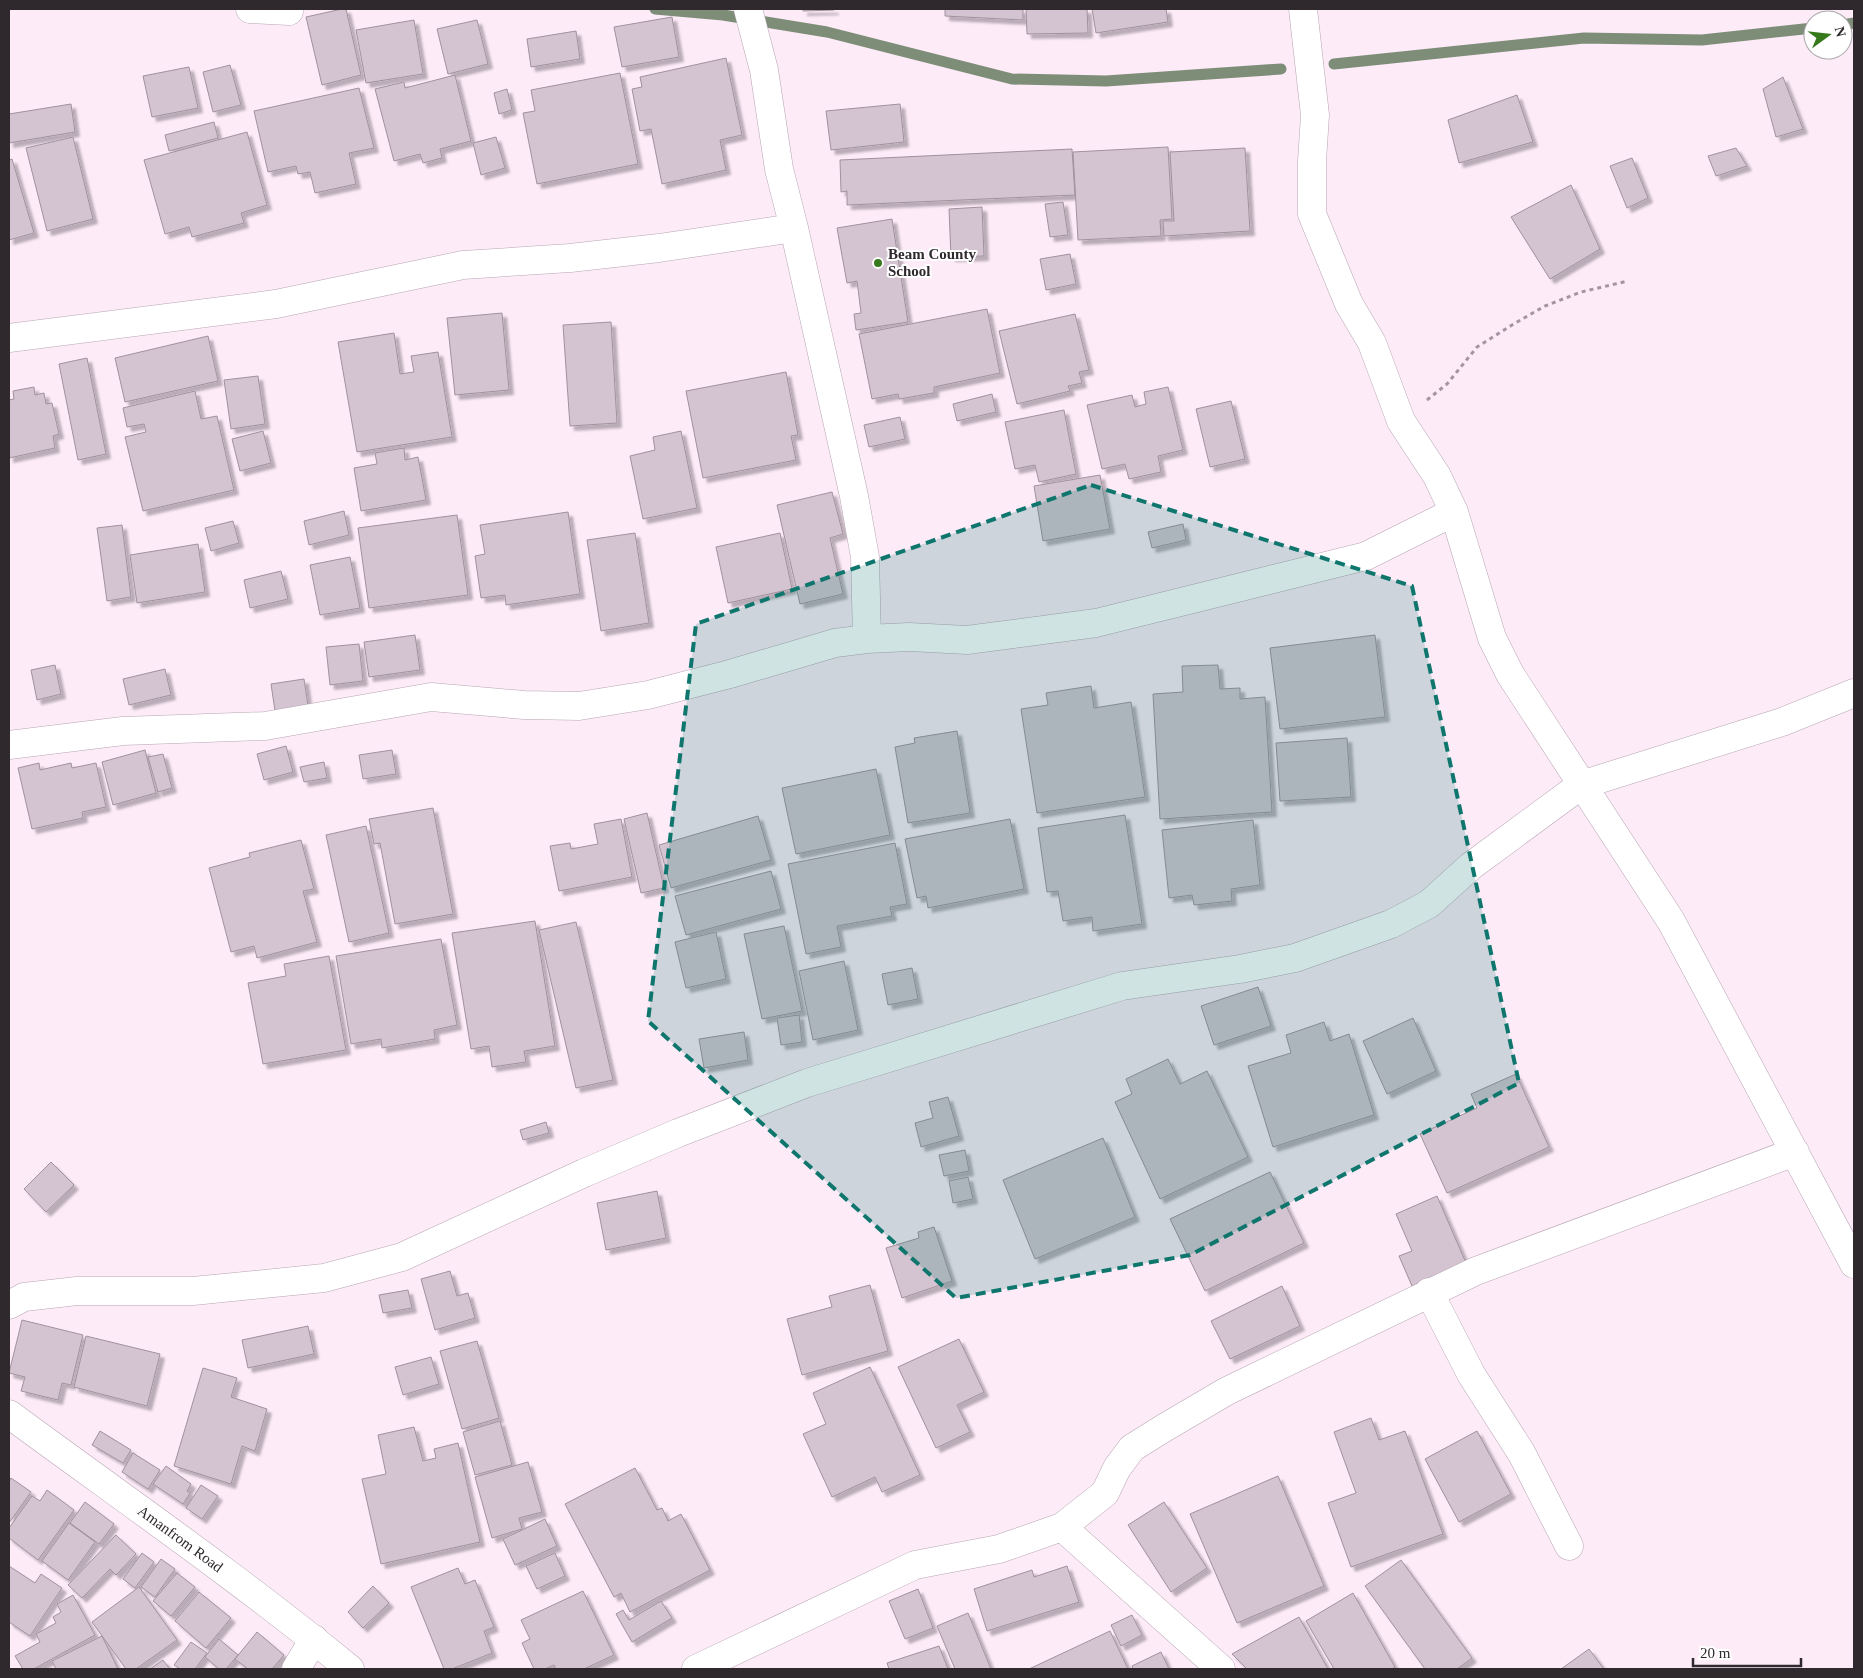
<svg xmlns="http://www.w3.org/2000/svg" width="1863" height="1678" viewBox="0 0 1863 1678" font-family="'Times New Roman',serif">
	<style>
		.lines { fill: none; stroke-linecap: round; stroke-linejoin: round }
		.stream { stroke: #7d8d77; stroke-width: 11 }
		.building { fill: #d4c3d0; stroke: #a1919d; filter: url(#shadow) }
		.street-casing { stroke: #b7a6b3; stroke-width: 29 }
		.secondary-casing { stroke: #b7a6b3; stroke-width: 29 }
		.path { stroke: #a496a0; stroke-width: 3; stroke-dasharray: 4 4; stroke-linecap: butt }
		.street { stroke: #fff; stroke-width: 28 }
		.secondary { stroke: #fff; stroke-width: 28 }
		.marked { fill: #0f766e; fill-opacity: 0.2; stroke: #0f766e; stroke-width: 4; stroke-dasharray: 10 6; stroke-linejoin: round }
		.poi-dot { fill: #377a1c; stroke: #fff; stroke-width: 2 }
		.labels { text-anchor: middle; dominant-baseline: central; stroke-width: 4; stroke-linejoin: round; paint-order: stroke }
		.poi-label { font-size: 15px; font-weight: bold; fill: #2f282d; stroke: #fff; text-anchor: start }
		.street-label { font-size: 15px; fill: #2f282d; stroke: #fff }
	</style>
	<defs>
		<filter id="shadow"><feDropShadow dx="4.5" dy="4.5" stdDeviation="1" flood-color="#0004"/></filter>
	</defs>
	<rect width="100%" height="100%" fill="#fdebf8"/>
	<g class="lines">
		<path class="stream" d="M 655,9 L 723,15 L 827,32 L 1012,79 L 1106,81 L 1281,69
			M 1843,25 L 1854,23
			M 1334,64 L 1584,38 L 1702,40 L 1813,28"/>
	</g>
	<path class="building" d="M 342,9 L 346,9 L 361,75 L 322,85 L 306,17 Z
		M 803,9 L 834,9 L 834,10 L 803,11 Z
		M 945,9 L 1023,9 L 1023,20 L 945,16 Z
		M 1026,9 L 1087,9 L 1088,33 L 1027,34 Z
		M 1092,9 L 1166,9 L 1168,22 L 1096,33 Z
		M 672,17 L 679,57 L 622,67 L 614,27 Z
		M 414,20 L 423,74 L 366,83 L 356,30 Z
		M 477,20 L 488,64 L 448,74 L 437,29 Z
		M 576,31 L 580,59 L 531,67 L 527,39 Z
		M 726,58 L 742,135 L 720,140 L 726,170 L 662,184 L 651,129 L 640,131 L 632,89 L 642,87 L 640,77 Z
		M 230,65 L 241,105 L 213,112 L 203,72 Z
		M 189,67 L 198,108 L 152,117 L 143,76 Z
		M 620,73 L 638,164 L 537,184 L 523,113 L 535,111 L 531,90 Z
		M 455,75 L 471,141 L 440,149 L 442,158 L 423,163 L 420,154 L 394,161 L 375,89 L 404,82 L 405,88 Z
		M 1783,77 L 1803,129 L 1776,137 L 1763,89 Z
		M 359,88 L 374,148 L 349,153 L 356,184 L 315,193 L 310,172 L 298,174 L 296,166 L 268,172 L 254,111 Z
		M 507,89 L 512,110 L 499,114 L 494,93 Z
		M 1517,95 L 1533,142 L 1459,163 L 1448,120 Z
		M 71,104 L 75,132 L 9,143 L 9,114 Z
		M 900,104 L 904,142 L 831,150 L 826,111 Z
		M 214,122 L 218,138 L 169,151 L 165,135 Z
		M 247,132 L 267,205 L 241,213 L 244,223 L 192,237 L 189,227 L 165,234 L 144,160 Z
		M 73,137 L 93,219 L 47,231 L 26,148 Z
		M 496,137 L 505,168 L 481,175 L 473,143 Z
		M 1168,147 L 1172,219 L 1160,220 L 1161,236 L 1078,240 L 1073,152 Z
		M 1245,148 L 1250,231 L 1164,236 L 1163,221 L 1174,221 L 1170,152 Z
		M 1736,148 L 1747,166 L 1716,176 L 1708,156 Z
		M 1072,149 L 1075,195 L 847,205 L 847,191 L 841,192 L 840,160 Z
		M 1632,158 L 1648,198 L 1627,208 L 1610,166 Z
		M 12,159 L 34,233 L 9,240 L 9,160 Z
		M 1571,185 L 1600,249 L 1550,279 L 1511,217 Z
		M 1063,202 L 1068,235 L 1050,237 L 1045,204 Z
		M 982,207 L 984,256 L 951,257 L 949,209 Z
		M 892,219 L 908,322 L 856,330 L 854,314 L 861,313 L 857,281 L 847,283 L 837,228 Z
		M 1070,254 L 1076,284 L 1046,290 L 1040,259 Z
		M 987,309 L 1000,373 L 934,387 L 934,393 L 899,399 L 898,394 L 872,399 L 859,334 Z
		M 502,313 L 509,390 L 455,395 L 447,318 Z
		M 1075,314 L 1089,370 L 1079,372 L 1082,383 L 1068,386 L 1070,391 L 1017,404 L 999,331 Z
		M 611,322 L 617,423 L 570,426 L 563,325 Z
		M 394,333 L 400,374 L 414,372 L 411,356 L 438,352 L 452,437 L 357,452 L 338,342 Z
		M 208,336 L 218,381 L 125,402 L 115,358 Z
		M 87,358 L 106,454 L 78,460 L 59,364 Z
		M 786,372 L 798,435 L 791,436 L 796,460 L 703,478 L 686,391 Z
		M 258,376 L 265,424 L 231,429 L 224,380 Z
		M 34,387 L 35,395 L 44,393 L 46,404 L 52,403 L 59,434 L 53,436 L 55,448 L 9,458 L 9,400 L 14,399 L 13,391 Z
		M 1168,387 L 1183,450 L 1158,456 L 1161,472 L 1129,479 L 1125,464 L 1102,469 L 1087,405 L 1132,395 L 1135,407 L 1146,404 L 1144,392 Z
		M 195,391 L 201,419 L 217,416 L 234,490 L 143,511 L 125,437 L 146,432 L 144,424 L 127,427 L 123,408 Z
		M 992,394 L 996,412 L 957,421 L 953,404 Z
		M 1231,401 L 1245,459 L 1210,467 L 1196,409 Z
		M 1064,410 L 1076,474 L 1039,482 L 1035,465 L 1015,469 L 1005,422 Z
		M 900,417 L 905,439 L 869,447 L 864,425 Z
		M 263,431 L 271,463 L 240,471 L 232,439 Z
		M 681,431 L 697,508 L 643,519 L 630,456 L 655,450 L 653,437 Z
		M 404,448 L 405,460 L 418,457 L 426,500 L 361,511 L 354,468 L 377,464 L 375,453 Z
		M 1100,475 L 1110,529 L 1043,541 L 1034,486 Z
		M 832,492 L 843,534 L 830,538 L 843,594 L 800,604 L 777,505 Z
		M 344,511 L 349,535 L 309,545 L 304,521 Z
		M 568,512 L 580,594 L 506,605 L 505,595 L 481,598 L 475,556 L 485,554 L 480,525 Z
		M 457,515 L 468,595 L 369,608 L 358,528 Z
		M 233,521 L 239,543 L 211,551 L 205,528 Z
		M 1183,524 L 1186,540 L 1152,548 L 1148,532 Z
		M 122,525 L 131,597 L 107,601 L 97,528 Z
		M 635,533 L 649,623 L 601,631 L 587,540 Z
		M 780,533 L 792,589 L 728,603 L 716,547 Z
		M 198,544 L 205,592 L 137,603 L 130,555 Z
		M 350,557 L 360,608 L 320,615 L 310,565 Z
		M 281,571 L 288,599 L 250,608 L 244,580 Z
		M 415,635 L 420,670 L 369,677 L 364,642 Z
		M 1375,635 L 1385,717 L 1280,729 L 1270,648 Z
		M 359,644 L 363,681 L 330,685 L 326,647 Z
		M 55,665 L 61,694 L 37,700 L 31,670 Z
		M 1218,665 L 1220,689 L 1240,688 L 1240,699 L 1265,697 L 1272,812 L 1160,819 L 1153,694 L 1183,692 L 1182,666 Z
		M 165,669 L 171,695 L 129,705 L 123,679 Z
		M 304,679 L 308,706 L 275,711 L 271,684 Z
		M 1091,686 L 1094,708 L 1131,702 L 1145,797 L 1037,813 L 1021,709 L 1048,705 L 1046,693 Z
		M 957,731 L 970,813 L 908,823 L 895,747 L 915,743 L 914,738 Z
		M 1347,738 L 1351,797 L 1280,801 L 1276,743 Z
		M 286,746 L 293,772 L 264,780 L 257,754 Z
		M 145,750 L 156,793 L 113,805 L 102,762 Z
		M 392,750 L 396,774 L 363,779 L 359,755 Z
		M 163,754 L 172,788 L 158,792 L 148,757 Z
		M 324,762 L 327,778 L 304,782 L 300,767 Z
		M 39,763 L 40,770 L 71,763 L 72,768 L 96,763 L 106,807 L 82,812 L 83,818 L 32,829 L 18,768 Z
		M 876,769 L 890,835 L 796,854 L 782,788 Z
		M 433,808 L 453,914 L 395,924 L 380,843 L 374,844 L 369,819 Z
		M 647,813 L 664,888 L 641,893 L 624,819 Z
		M 1125,815 L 1142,924 L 1093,931 L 1092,917 L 1063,921 L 1058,891 L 1047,892 L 1038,828 Z
		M 758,816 L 771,860 L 671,888 L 659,845 Z
		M 621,819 L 632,877 L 559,891 L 550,846 L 570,843 L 571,849 L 598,844 L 594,824 Z
		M 1010,819 L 1024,889 L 928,908 L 926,896 L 917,898 L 905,839 Z
		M 1253,820 L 1260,885 L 1231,889 L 1232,901 L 1194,905 L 1192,895 L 1169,898 L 1162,830 Z
		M 366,826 L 389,933 L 349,942 L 326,835 Z
		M 301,840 L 314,889 L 303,891 L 317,942 L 257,958 L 254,946 L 231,952 L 209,868 L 250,857 L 249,853 Z
		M 895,843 L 907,904 L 890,907 L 892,916 L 837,926 L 841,947 L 806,954 L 788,864 Z
		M 771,871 L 781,909 L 686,935 L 675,896 Z
		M 535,921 L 555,1046 L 524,1051 L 526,1062 L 492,1067 L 489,1046 L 471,1049 L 452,933 Z
		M 576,922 L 613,1080 L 576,1088 L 539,930 Z
		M 784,926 L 802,1011 L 762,1019 L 744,934 Z
		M 716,932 L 726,979 L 686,988 L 675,942 Z
		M 441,939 L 457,1025 L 434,1030 L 435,1039 L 382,1048 L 381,1039 L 351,1044 L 336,956 Z
		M 329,956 L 346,1050 L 263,1064 L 248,983 L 286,976 L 284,964 Z
		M 844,961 L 858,1030 L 813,1040 L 799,971 Z
		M 912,968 L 918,999 L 888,1005 L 882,974 Z
		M 1258,987 L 1271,1026 L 1214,1045 L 1201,1006 Z
		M 799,1015 L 802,1042 L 781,1045 L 777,1018 Z
		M 1413,1018 L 1436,1071 L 1387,1094 L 1363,1041 Z
		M 1324,1022 L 1330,1041 L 1349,1034 L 1374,1115 L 1273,1147 L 1248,1066 L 1291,1053 L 1286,1035 Z
		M 744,1032 L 748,1060 L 704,1068 L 699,1039 Z
		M 1168,1059 L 1180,1084 L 1207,1071 L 1248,1157 L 1160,1199 L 1115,1102 L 1132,1094 L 1126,1079 Z
		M 1516,1074 L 1549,1147 L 1447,1193 L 1420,1134 L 1477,1108 L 1471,1094 Z
		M 948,1097 L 959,1136 L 921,1147 L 915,1123 L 933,1118 L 929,1102 Z
		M 546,1122 L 549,1133 L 523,1140 L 520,1130 Z
		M 1103,1138 L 1135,1217 L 1035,1259 L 1003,1180 Z
		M 965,1150 L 969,1171 L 944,1176 L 939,1155 Z
		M 51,1162 L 74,1185 L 46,1212 L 24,1189 Z
		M 1270,1172 L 1304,1243 L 1205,1291 L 1170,1219 Z
		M 968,1177 L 973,1199 L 953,1203 L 949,1181 Z
		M 657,1191 L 666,1238 L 606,1250 L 597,1203 Z
		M 1437,1196 L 1466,1263 L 1412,1286 L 1399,1256 L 1412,1251 L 1396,1214 Z
		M 934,1227 L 952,1281 L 902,1298 L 886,1248 L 919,1238 L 918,1232 Z
		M 450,1271 L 457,1296 L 468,1293 L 475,1318 L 435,1330 L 421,1279 Z
		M 870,1285 L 888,1351 L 802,1375 L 787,1319 L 832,1307 L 829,1296 Z
		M 1282,1286 L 1300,1326 L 1230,1359 L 1211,1321 Z
		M 408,1290 L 412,1308 L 383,1313 L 379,1295 Z
		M 22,1320 L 83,1335 L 71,1385 L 62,1383 L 58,1400 L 21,1391 L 25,1377 L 9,1373 Z
		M 308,1326 L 314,1354 L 248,1368 L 242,1340 Z
		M 86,1336 L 160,1354 L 147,1406 L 74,1387 Z
		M 959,1339 L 984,1392 L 957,1405 L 970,1432 L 936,1448 L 898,1367 Z
		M 477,1341 L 499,1418 L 462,1429 L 440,1351 Z
		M 431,1357 L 439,1384 L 403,1395 L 395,1367 Z
		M 870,1367 L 920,1475 L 882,1492 L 875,1477 L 832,1497 L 803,1434 L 826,1424 L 813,1393 Z
		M 203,1368 L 237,1378 L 231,1397 L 267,1409 L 255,1451 L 242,1446 L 231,1484 L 174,1466 Z
		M 1371,1418 L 1379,1440 L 1405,1431 L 1443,1534 L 1351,1567 L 1328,1503 L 1356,1493 L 1334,1432 Z
		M 500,1421 L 512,1465 L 475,1475 L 463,1432 Z
		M 414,1427 L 423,1461 L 436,1458 L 434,1449 L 458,1443 L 480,1542 L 381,1564 L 362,1479 L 386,1474 L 378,1435 Z
		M 100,1431 L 131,1450 L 123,1463 L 92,1445 Z
		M 1477,1431 L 1511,1494 L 1459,1522 L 1425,1459 Z
		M 133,1453 L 160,1470 L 148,1489 L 122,1472 Z
		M 528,1462 L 542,1512 L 519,1518 L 522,1529 L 492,1538 L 475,1477 Z
		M 166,1466 L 191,1484 L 187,1491 L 190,1493 L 183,1504 L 153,1484 Z
		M 635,1468 L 657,1510 L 662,1508 L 668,1521 L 681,1514 L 710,1570 L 630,1612 L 621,1593 L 614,1597 L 565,1504 Z
		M 1278,1476 L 1324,1586 L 1237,1623 L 1190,1514 Z
		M 11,1478 L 31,1492 L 9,1523 L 9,1482 Z
		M 201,1485 L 218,1496 L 202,1519 L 186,1508 Z
		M 47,1490 L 74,1510 L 38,1560 L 9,1538 L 9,1528 L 32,1496 L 40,1501 Z
		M 85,1502 L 114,1524 L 99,1544 L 70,1523 Z
		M 1164,1502 L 1207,1568 L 1171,1592 L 1128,1525 Z
		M 545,1519 L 557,1546 L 515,1565 L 503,1539 Z
		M 69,1523 L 95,1542 L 68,1580 L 42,1561 Z
		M 116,1535 L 136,1554 L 116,1575 L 110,1569 L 82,1598 L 68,1585 Z
		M 142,1553 L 154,1562 L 135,1588 L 123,1579 Z
		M 555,1553 L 565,1576 L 537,1589 L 526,1566 Z
		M 161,1559 L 175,1569 L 155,1597 L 141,1587 Z
		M 1401,1560 L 1472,1658 L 1457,1669 L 1425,1669 L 1365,1586 Z
		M 9,1566 L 35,1583 L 41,1574 L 62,1588 L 30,1636 L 9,1622 Z
		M 1067,1566 L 1079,1602 L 987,1631 L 974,1589 L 1032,1570 L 1034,1577 Z
		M 458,1568 L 465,1584 L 475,1580 L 494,1627 L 484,1631 L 492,1653 L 452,1669 L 444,1669 L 411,1587 Z
		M 177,1573 L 195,1587 L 171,1616 L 153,1601 Z
		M 373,1586 L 389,1603 L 363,1628 L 348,1612 Z
		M 139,1587 L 177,1640 L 136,1669 L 126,1669 L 92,1622 Z
		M 918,1589 L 933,1628 L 905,1639 L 889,1601 Z
		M 583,1591 L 614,1655 L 584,1669 L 556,1669 L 554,1665 L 545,1669 L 534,1669 L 522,1643 L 530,1639 L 521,1620 Z
		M 199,1592 L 231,1618 L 206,1648 L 175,1621 Z
		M 1353,1593 L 1395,1667 L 1392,1669 L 1334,1669 L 1306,1621 Z
		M 73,1595 L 95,1635 L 34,1669 L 23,1669 L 15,1656 L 40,1642 L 36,1634 L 56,1623 L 53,1617 L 61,1612 L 57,1604 Z
		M 661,1601 L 672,1618 L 632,1642 L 616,1614 L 623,1610 L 629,1620 Z
		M 968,1613 L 991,1669 L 955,1669 L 937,1626 Z
		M 1132,1615 L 1142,1635 L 1121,1646 L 1111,1625 Z
		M 1299,1617 L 1328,1669 L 1247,1669 L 1232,1654 Z
		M 1110,1631 L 1128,1669 L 1029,1669 Z
		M 257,1632 L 284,1655 L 272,1669 L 248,1669 L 235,1659 Z
		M 102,1636 L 118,1669 L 56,1669 L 52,1661 Z
		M 219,1639 L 238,1655 L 226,1669 L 219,1669 L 205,1657 Z
		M 191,1642 L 207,1653 L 195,1669 L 180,1669 L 174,1665 Z
		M 939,1646 L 948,1669 L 889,1669 L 887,1663 Z
		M 1589,1649 L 1604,1669 L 1561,1669 Z
		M 1161,1652 L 1169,1669 L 1133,1669 L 1132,1666 Z
		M 163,1660 L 170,1669 L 150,1669 Z"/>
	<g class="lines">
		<defs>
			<path id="street" d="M 250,9 L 289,11
				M 748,9 L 764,70 L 779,169 L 794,228 L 854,496 L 865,557 L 867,639
				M 1303,9 L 1315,115 L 1312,161 L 1312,214 L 1349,304 L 1372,343 L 1401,421 L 1437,476 L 1454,512 L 1492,638 L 1510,674 L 1671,921 L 1854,1264
				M 9,338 L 276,304 L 463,265 L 570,258 L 659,248 L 794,228
				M 9,745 L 123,731 L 265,726 L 431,697 L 524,705 L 579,706 L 648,695 L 730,674 L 835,643 L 867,639 L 909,637 L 967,640 L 1096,623 L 1366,556 L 1454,512
				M 1429,1292 L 1471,1374 L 1522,1454 L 1569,1546
				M 9,1305 L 24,1297 L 77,1291 L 193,1291 L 324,1278 L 402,1257 L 584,1173 L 678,1133 L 807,1083 L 1122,986 L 1240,969 L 1295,958 L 1391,924 L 1429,904 L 1471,866 L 1581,785 L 1782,722 L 1854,693
				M 1062,1527 L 1221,1669
				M 296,1669 L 314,1639
				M 696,1669 L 915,1565 L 999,1549 L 1062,1527 L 1105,1493 L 1117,1468 L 1132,1448 L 1164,1428 L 1227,1391 L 1476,1271 L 1795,1152"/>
			<g id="secondary">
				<path id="s1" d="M 9,1414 C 123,1498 240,1579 350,1669"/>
			</g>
		</defs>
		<use href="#street" class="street-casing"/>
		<use href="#secondary" class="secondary-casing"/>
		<path class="path" d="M 1427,400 L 1447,384 L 1477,347 L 1512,325 L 1545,306 L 1581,292 L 1628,281"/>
		<use href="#street" class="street"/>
		<use href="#secondary" class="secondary"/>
	</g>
	<path class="marked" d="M 1091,485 L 1412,586 L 1519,1083 L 1190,1255 L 956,1298 L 648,1021 L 696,624 Z"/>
	<circle class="poi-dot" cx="878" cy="263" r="5"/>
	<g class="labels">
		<g class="poi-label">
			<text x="888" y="254">Beam County<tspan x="888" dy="17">School</tspan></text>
		</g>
		<g class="street-label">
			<text stroke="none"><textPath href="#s1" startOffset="212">Amanfrom Road</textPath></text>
		</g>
	</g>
	<rect width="1863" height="1678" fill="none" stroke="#2f282d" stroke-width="20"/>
	<g transform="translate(1828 35) rotate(75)"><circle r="24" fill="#ffffff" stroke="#aca9ab"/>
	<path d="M0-4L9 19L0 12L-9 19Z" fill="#377a1c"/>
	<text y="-8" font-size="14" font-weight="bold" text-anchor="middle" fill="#2f282d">N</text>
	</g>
	<path d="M1693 1658v8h108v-8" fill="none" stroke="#2f282d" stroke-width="2.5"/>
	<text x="1700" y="1658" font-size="15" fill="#2f282d" stroke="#ffffff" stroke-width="4" paint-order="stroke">20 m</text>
</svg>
